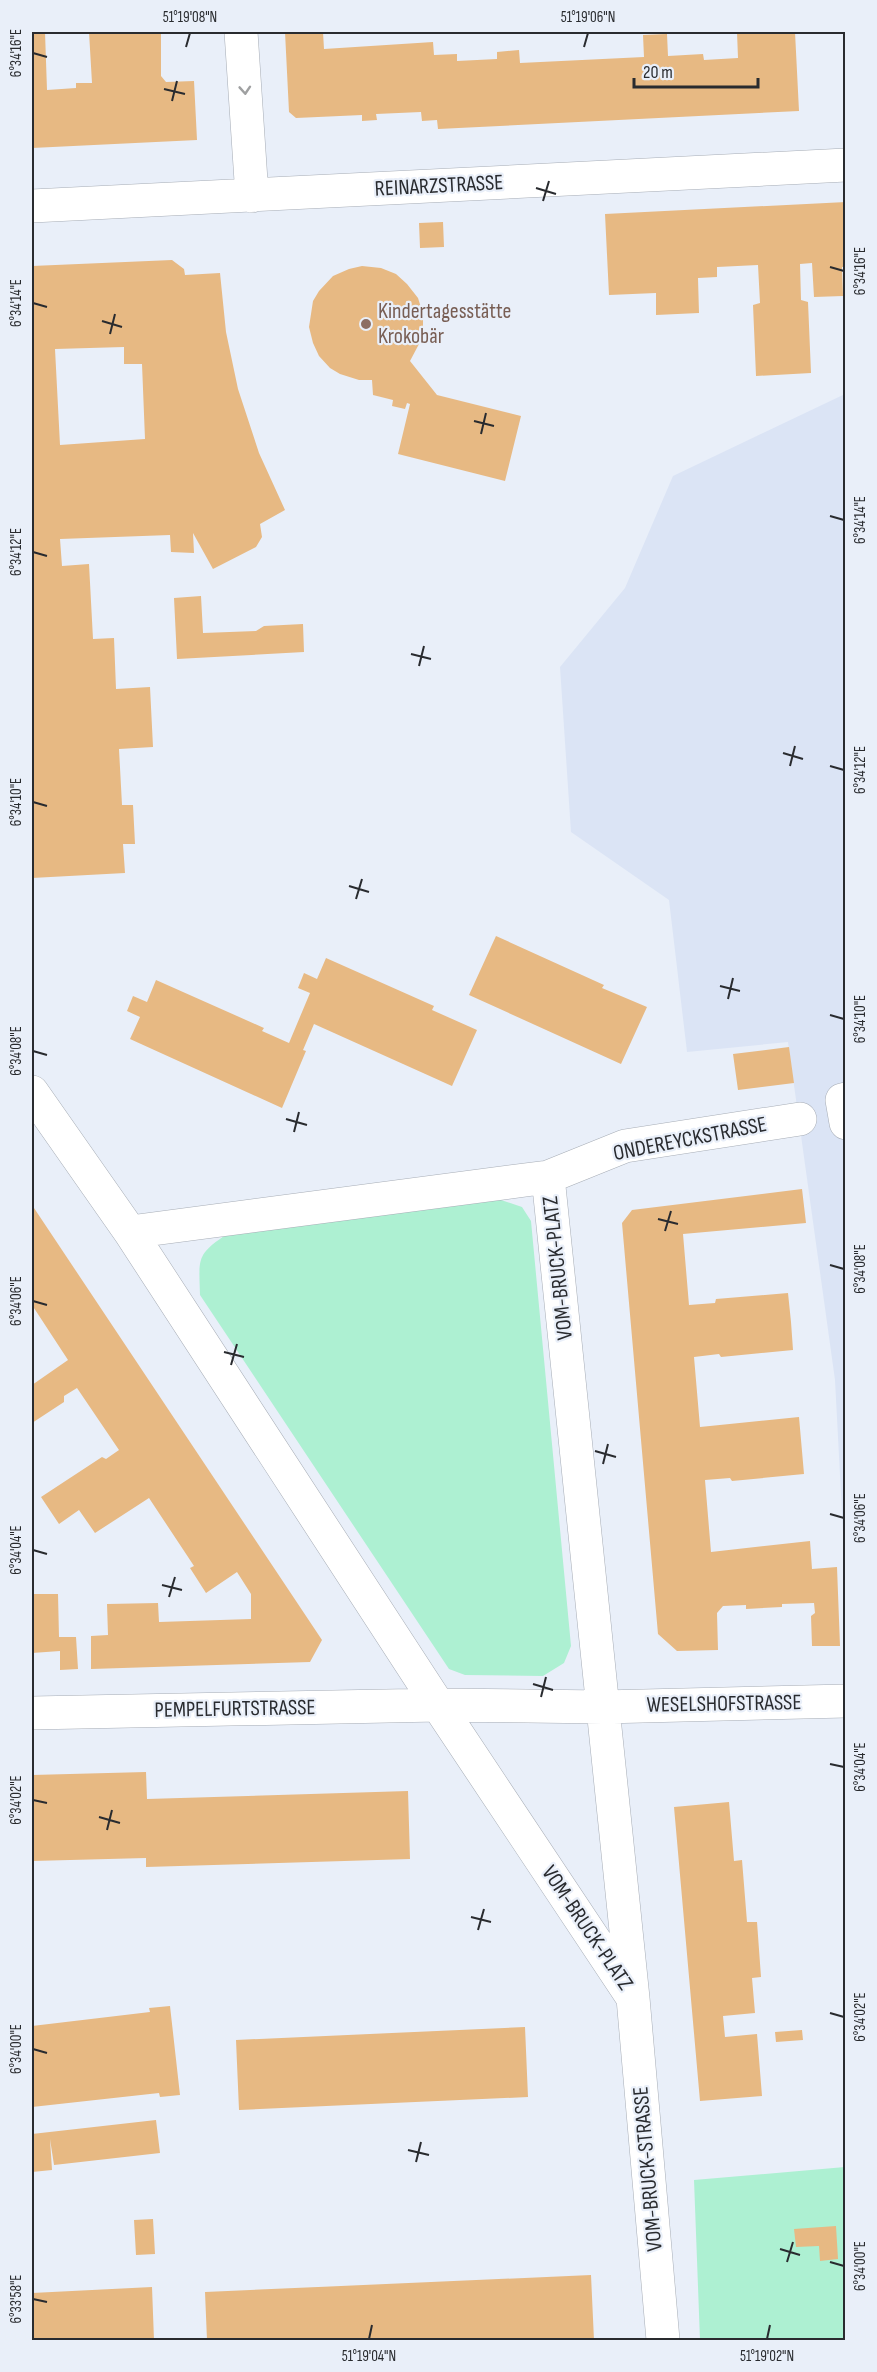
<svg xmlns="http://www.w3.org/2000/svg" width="877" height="2372" viewBox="0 0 877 2372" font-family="'Sofia Sans Condensed',sans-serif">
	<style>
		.built { fill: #dbe4f5 }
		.green { fill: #adf0d2 }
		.building { fill: #e7b983; fill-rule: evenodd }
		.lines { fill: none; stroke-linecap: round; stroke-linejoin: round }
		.minor-casing { stroke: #a7adb6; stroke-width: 34 }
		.minor { stroke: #fff; stroke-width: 33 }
		.oneway { stroke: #9fa0a1 }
		.ticks { fill: none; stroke: #292b2f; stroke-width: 2 }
		.education-dot { fill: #8d6e63; stroke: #e9eff9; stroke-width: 2 }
		.labels { text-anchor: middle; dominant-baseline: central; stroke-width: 4.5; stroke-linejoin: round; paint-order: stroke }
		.street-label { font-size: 22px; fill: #292b2f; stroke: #e9eff9 }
		.education-label { font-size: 22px; fill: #785e54; stroke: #e9eff9; text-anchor: start }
		.neatline { fill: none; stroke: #292b2f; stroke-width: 2 }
		.ticks-label { font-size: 15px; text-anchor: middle; fill: #292b2f }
	</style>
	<rect width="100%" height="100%" fill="#e9eff9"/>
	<path class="built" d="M 845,394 L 845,1570 L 835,1380 L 788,1042 L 687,1052 L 669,900 L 571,832 L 560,667 L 625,588 L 673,476 Z"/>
	<path class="green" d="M 498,1199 L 522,1207 L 531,1221 L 571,1646 L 564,1663 L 543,1676 L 465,1675 L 449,1669 L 200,1295 C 199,1258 196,1255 227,1234 Z
		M 845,2167 L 845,2340 L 700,2340 L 694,2180 Z"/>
	<path class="building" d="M 32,32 L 45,32 L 47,90 L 76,88 L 76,83 L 92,83 L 89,32 L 161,32 L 161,76 L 166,82 L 194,81 L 197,140 L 32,148 Z
		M 285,32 L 323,32 L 324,49 L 433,42 L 434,55 L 457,54 L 457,61 L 497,59 L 497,52 L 519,50 L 520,63 L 644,57 L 643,35 L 667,34 L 668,56 L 703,54 L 704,60 L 738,58 L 737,32 L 795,32 L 799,111 L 438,129 L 437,120 L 422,121 L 421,112 L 376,114 L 377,120 L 362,121 L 362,115 L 296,118 L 289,112 Z
		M 846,202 L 846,267 L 842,267 L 843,296 L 814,297 L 812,263 L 800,264 L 801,300 L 808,302 L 811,373 L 756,376 L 753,305 L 760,303 L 758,265 L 717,267 L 717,277 L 698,278 L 699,313 L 656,315 L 656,293 L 609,295 L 605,214 Z
		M 443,222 L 444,247 L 420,248 L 419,223 Z
		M 172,260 L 184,269 L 185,275 L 220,273 L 226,332 L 238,389 L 259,453 L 285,510 L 260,524 L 262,537 L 256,547 L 213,569 L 193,533 L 194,553 L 171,552 L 170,535 L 60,539 L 62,566 L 89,564 L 93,639 L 114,638 L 116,689 L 150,687 L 153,747 L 119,749 L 122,805 L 133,805 L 135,844 L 123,844 L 125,873 L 32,878 L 32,266 ZM 124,347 L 124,364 L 142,364 L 145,439 L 60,445 L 55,349 Z
		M 362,266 L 381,268 L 396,274 L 407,284 L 418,298 L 423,314 L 423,329 L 419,344 L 410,361 L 437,395 L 521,416 L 505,481 L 398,454 L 410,404 L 407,403 L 405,409 L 392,406 L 393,400 L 373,395 L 372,380 L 359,380 L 340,374 L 330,368 L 319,356 L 313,343 L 309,327 L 313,301 L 319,291 L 333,276 L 349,269 Z
		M 201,596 L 203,633 L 256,631 L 264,626 L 303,624 L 304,652 L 177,659 L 174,598 Z
		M 496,936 L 604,985 L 602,988 L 647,1007 L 621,1064 L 469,995 Z
		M 326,958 L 434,1006 L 432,1010 L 477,1030 L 452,1086 L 314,1024 L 303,1050 L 306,1051 L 282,1108 L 130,1039 L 140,1017 L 127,1011 L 133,996 L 147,1002 L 156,980 L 264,1028 L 262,1031 L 289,1043 L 310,993 L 298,988 L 304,973 L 317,979 Z
		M 789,1047 L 794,1083 L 738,1090 L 733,1054 Z
		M 802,1189 L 806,1223 L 683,1234 L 689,1305 L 715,1303 L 716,1299 L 788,1293 L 791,1322 L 793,1350 L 721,1357 L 719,1354 L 694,1357 L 700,1427 L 799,1417 L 804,1474 L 732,1481 L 730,1478 L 705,1480 L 711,1552 L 810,1541 L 812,1569 L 837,1567 L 840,1646 L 812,1646 L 811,1616 L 815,1613 L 814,1603 L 782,1604 L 782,1607 L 746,1609 L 746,1605 L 723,1606 L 717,1613 L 718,1650 L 677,1651 L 658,1634 L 622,1223 L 632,1210 Z
		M 32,1205 L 322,1640 L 310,1662 L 91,1669 L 91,1636 L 108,1635 L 107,1604 L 158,1603 L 159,1622 L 251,1619 L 251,1594 L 237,1572 L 206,1593 L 190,1568 L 194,1566 L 149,1498 L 95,1533 L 79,1510 L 59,1524 L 41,1497 L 102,1457 L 106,1459 L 119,1450 L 77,1388 L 64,1396 L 64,1402 L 32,1423 L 32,1385 L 68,1360 L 32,1305 Z
		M 32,1594 L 58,1594 L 59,1637 L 76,1637 L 78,1669 L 60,1670 L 60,1651 L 32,1653 Z
		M 146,1772 L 147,1799 L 408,1791 L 410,1859 L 146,1867 L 146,1858 L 32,1861 L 32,1775 Z
		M 729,1802 L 734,1861 L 742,1860 L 747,1922 L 757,1922 L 761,1977 L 752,1978 L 755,2013 L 723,2016 L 725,2037 L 757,2034 L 762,2096 L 700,2101 L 674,1807 Z
		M 170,2006 L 180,2095 L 160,2097 L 159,2093 L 32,2107 L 32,2026 L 150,2012 L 149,2008 Z
		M 525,2027 L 528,2097 L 239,2110 L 236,2040 Z
		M 802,2030 L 803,2040 L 776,2042 L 775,2032 Z
		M 156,2120 L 160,2153 L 54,2165 L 50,2139 L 52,2170 L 32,2172 L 32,2134 Z
		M 153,2219 L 155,2254 L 136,2255 L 134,2220 Z
		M 836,2226 L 838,2259 L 820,2261 L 819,2246 L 796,2247 L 794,2229 Z
		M 591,2275 L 594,2340 L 207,2340 L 205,2292 Z
		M 152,2287 L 154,2340 L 32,2340 L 32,2293 Z"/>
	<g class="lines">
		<defs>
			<path id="minor" d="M 241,32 L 252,196
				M 32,206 L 846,165
				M 32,1092 L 130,1232
				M 846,1099 L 842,1100 L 846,1123
				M 548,1177 L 633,1998 L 663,2340
				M 32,1713 L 438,1705 L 603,1707 L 846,1701
				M 633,1998 L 438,1705 L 130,1232 L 548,1177 L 625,1146 L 800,1119"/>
		</defs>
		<use href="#minor" class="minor-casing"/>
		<use href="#minor" class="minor"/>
	</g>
	<defs><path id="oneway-chevron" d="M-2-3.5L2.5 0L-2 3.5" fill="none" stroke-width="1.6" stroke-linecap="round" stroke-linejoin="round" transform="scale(1.5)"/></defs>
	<use class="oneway" href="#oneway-chevron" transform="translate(245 90) rotate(86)"/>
	<path class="ticks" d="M 186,47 L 190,33M 584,47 L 588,33M 33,53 L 47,57M 164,89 L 185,94M 172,101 L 177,81M 536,188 L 556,194M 543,201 L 549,181M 830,267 L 844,271M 33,303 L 47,307M 102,321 L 122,327M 110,334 L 115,314M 474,421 L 494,426M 481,434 L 486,413M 830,516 L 844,520M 33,552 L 47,556M 411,654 L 431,659M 419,666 L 424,646M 783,753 L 803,759M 790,766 L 795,746M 830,766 L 844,770M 33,802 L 47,806M 349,886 L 369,892M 356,899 L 362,879M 720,986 L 740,991M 728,999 L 733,978M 830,1015 L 844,1019M 33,1051 L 47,1055M 286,1119 L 307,1125M 294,1132 L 299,1112M 658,1219 L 678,1224M 665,1231 L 671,1211M 830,1265 L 844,1269M 33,1301 L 47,1305M 224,1352 L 244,1357M 231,1365 L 237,1344M 595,1451 L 616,1457M 603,1464 L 608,1444M 830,1514 L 844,1518M 33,1550 L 47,1554M 162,1585 L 182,1590M 169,1597 L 175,1577M 533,1684 L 553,1690M 541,1697 L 546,1677M 830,1764 L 844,1767M 33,1800 L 47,1803M 99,1817 L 120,1823M 107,1830 L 112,1810M 471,1917 L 491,1922M 478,1930 L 484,1909M 830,2013 L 844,2017M 33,2049 L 47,2053M 408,2150 L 429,2155M 416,2162 L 421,2142M 780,2249 L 800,2255M 787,2262 L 793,2242M 830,2262 L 844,2266M 33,2299 L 47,2302M 369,2339 L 372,2325M 767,2339 L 770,2325"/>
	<circle class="education-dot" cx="366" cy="324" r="6"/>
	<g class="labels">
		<g class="street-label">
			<text transform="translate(439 186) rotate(-3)">REINARZSTRASSE</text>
			<text transform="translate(690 1139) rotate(-11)">ONDEREYCKSTRASSE</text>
			<text transform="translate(558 1268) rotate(-96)">VOM-BRUCK-PLATZ</text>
			<text transform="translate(724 1704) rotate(-1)">WESELSHOFSTRASSE</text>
			<text transform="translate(235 1709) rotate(-1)">PEMPELFURTSTRASSE</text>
			<text transform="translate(587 1928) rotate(56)">VOM-BRUCK-PLATZ</text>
			<text transform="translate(648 2169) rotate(-95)">VOM-BRUCK-STRASSE</text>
		</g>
		<g class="education-label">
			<text x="378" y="311">Kindertagesstätte<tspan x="378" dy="25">Krokobär</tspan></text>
		</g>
	</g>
	<rect width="877" height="2372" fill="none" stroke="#e9eff9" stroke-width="66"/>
	<path d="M634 78v9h124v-9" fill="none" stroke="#292b2f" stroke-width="3"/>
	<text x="643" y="78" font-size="18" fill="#292b2f" stroke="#e9eff9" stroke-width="4.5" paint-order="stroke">20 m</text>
	<rect x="33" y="33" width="811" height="2306" class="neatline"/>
	<g class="ticks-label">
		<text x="190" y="22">51°19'08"N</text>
		<text x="588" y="22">51°19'06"N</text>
		<text transform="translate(16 53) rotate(-90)" y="5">6°34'16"E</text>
		<text transform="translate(860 271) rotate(-90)" y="5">6°34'16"E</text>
		<text transform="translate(16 303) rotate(-90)" y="5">6°34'14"E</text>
		<text transform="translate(860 520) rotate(-90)" y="5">6°34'14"E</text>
		<text transform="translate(16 552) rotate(-90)" y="5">6°34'12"E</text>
		<text transform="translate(860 770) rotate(-90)" y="5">6°34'12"E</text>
		<text transform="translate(16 802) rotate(-90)" y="5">6°34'10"E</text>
		<text transform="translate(860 1019) rotate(-90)" y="5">6°34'10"E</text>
		<text transform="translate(16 1051) rotate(-90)" y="5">6°34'08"E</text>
		<text transform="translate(860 1269) rotate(-90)" y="5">6°34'08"E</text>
		<text transform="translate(16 1301) rotate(-90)" y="5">6°34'06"E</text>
		<text transform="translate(860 1518) rotate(-90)" y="5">6°34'06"E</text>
		<text transform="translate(16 1550) rotate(-90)" y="5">6°34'04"E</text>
		<text transform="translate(860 1767) rotate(-90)" y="5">6°34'04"E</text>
		<text transform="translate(16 1800) rotate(-90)" y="5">6°34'02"E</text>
		<text transform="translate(860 2017) rotate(-90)" y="5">6°34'02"E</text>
		<text transform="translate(16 2049) rotate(-90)" y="5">6°34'00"E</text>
		<text transform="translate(860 2266) rotate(-90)" y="5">6°34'00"E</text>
		<text transform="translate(16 2299) rotate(-90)" y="5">6°33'58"E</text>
		<text x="369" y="2361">51°19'04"N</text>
		<text x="767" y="2361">51°19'02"N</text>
	</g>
</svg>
